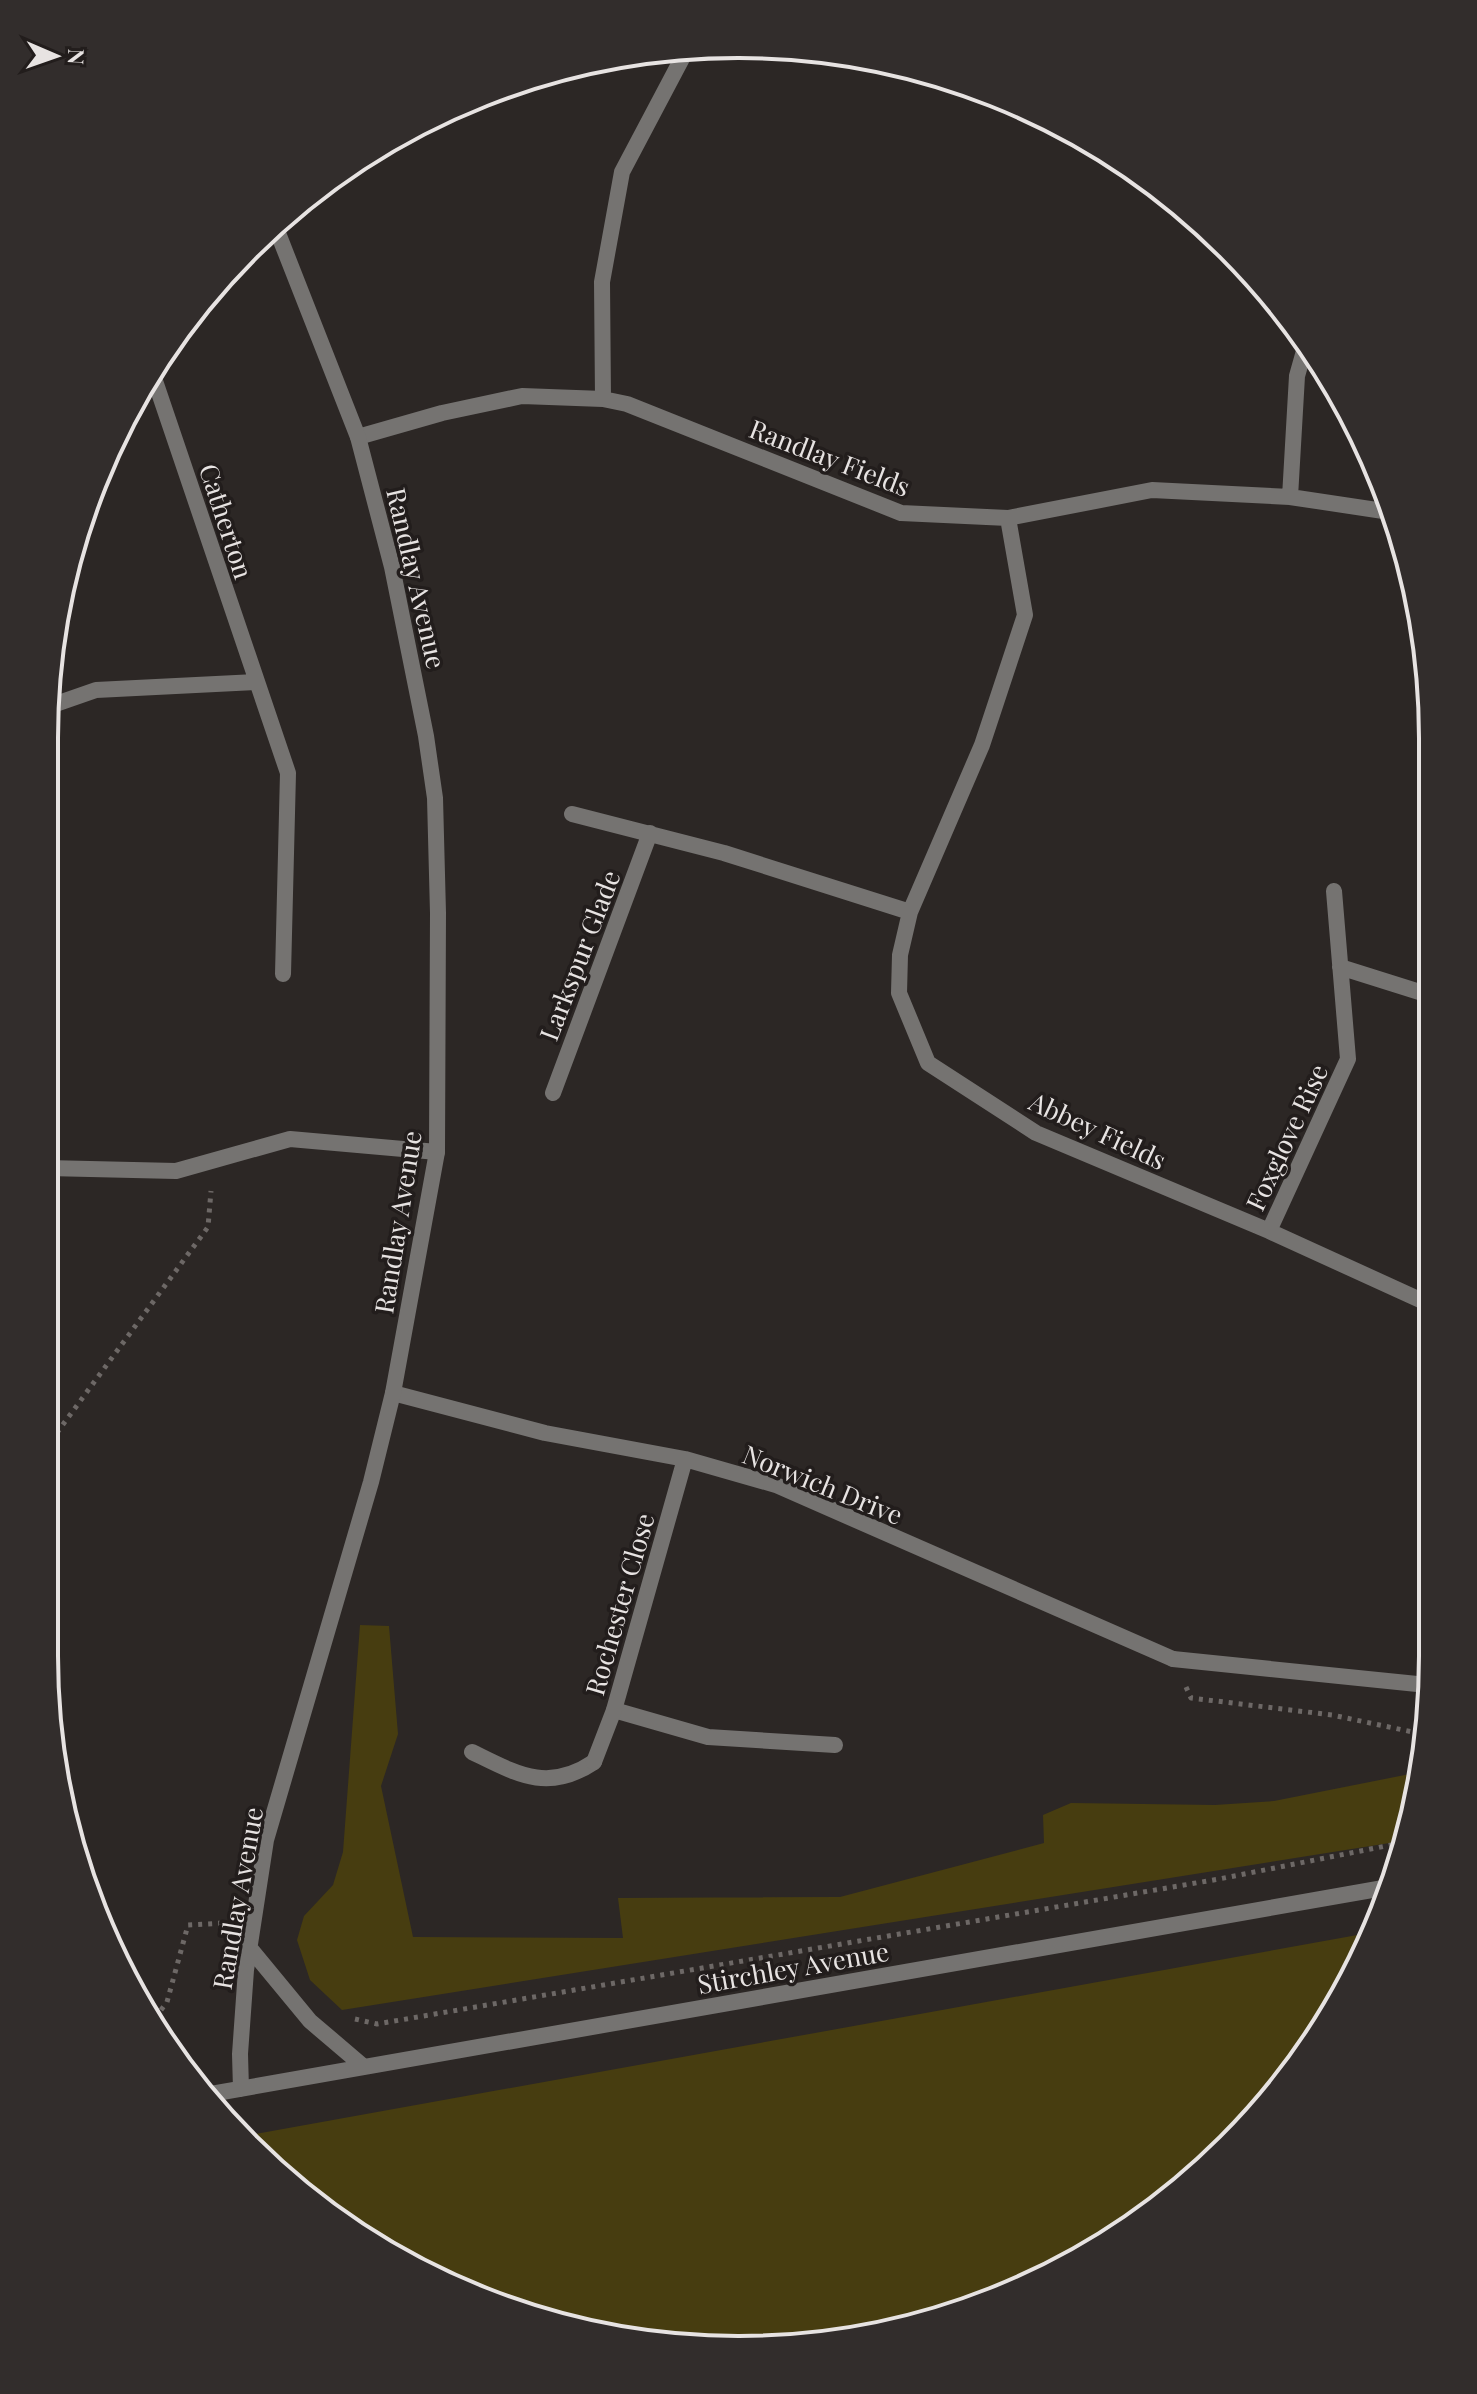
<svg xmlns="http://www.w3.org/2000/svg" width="1477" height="2394" viewBox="0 0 1477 2394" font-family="'Playfair Display',serif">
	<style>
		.green { fill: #473d10 }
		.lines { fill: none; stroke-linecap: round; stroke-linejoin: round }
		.path { stroke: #6d6866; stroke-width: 5; stroke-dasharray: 4 6; stroke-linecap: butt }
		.service { stroke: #757371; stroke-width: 16 }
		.minor { stroke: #757371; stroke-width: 16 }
		.tertiary { stroke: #757371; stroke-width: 16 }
		.labels { text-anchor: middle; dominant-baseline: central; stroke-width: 7; stroke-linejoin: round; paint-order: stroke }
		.street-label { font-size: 26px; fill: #e7e3e2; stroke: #221d1c }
		.rim { fill: none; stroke: #e7e3e2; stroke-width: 4 }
	</style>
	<rect width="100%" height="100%" fill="#2c2725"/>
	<path class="green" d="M 360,1625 L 389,1626 L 398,1734 L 381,1786 L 413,1937 L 623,1938 L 618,1898 L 840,1897 L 1044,1843 L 1043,1815 L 1071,1803 L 1215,1805 L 1274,1801 L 1420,1772 L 1402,1841 L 342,2010 L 310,1980 L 297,1940 L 304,1916 L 333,1885 L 343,1852 Z
		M 1374,1932 L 1290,2078 L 1161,2207 L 961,2313 L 738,2350 L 516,2313 L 316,2207 L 245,2136 Z"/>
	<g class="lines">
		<path class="path" d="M 45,1449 L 208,1227 L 211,1191
			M 1186,1687 L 1191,1698 L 1332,1715 L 1427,1735
			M 155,2018 L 167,2002 L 188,1925 L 225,1923
			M 355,2019 L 377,2024 L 1219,1879 L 1401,1843"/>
		<path class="service" d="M 1173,1659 L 1427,1685
			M 614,1710 L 708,1737 L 835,1745
			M 472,1752 C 517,1774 548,1793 594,1762"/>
		<path class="minor" d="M 153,375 L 288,773 L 283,974
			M 603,399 L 602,282 L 622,172 L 687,49
			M 358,437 L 442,413 L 522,396 L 603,399 L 627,404 L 901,513 L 1008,518 L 1152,490 L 1290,497 L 1390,512
			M 1290,497 L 1297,376 L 1306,344
			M 1008,518 L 1025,615 L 982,745 L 910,912 L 900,955 L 899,993 L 928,1063 L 1036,1133 L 1269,1231 L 1429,1304
			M 50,706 L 96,690 L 256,682
			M 572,814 L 724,853 L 910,912
			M 1340,967 L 1429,995
			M 553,1093 L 650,833
			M 47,1168 L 176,1171 L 290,1139 L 437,1152
			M 1269,1231 L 1348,1059 L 1334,891
			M 393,1393 L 545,1433 L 685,1459 L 776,1485 L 1173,1659
			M 594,1762 L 614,1710 L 685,1459"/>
		<path class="tertiary" d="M 249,1947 L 310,2021 L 364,2067
			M 241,2089 L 240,2054 L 246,1970 L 266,1840 L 371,1482 L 393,1393 L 437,1152 L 438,913 L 435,798 L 426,736 L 392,567 L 358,437 L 274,223
			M 205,2095 L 1389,1887"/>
	</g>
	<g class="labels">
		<g class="street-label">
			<text transform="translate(830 457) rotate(21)">Randlay Fields</text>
			<text transform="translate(227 521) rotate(72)">Catherton</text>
			<text transform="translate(417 578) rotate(77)">Randlay Avenue</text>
			<text transform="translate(579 955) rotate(-69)">Larkspur Glade</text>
			<text transform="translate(1098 1130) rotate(25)">Abbey Fields</text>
			<text transform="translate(1286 1137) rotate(-65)">Foxglove Rise</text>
			<text transform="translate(397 1222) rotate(-81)">Randlay Avenue</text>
			<text transform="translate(823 1484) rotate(22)">Norwich Drive</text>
			<text transform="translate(619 1604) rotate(-74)">Rochester Close</text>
			<text transform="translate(237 1898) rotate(-80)">Randlay Avenue</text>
			<text transform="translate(793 1967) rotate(-10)">Stirchley Avenue</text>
		</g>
	</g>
	<path d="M0 0H1477V2394H0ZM738 58H739A680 680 0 0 1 1419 738V1656A680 680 0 0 1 739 2336H738A680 680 0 0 1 58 1656V738A680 680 0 0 1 738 58Z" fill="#322d2c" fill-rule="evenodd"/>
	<path class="rim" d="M738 58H739A680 680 0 0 1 1419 738V1656A680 680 0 0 1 739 2336H738A680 680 0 0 1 58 1656V738A680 680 0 0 1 738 58Z"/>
	<g transform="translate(56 56) rotate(92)" stroke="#221d1c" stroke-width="6" paint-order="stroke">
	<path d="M0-6L14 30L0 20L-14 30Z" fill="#e7e3e2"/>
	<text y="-12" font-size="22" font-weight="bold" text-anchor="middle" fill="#e7e3e2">N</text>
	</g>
</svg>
